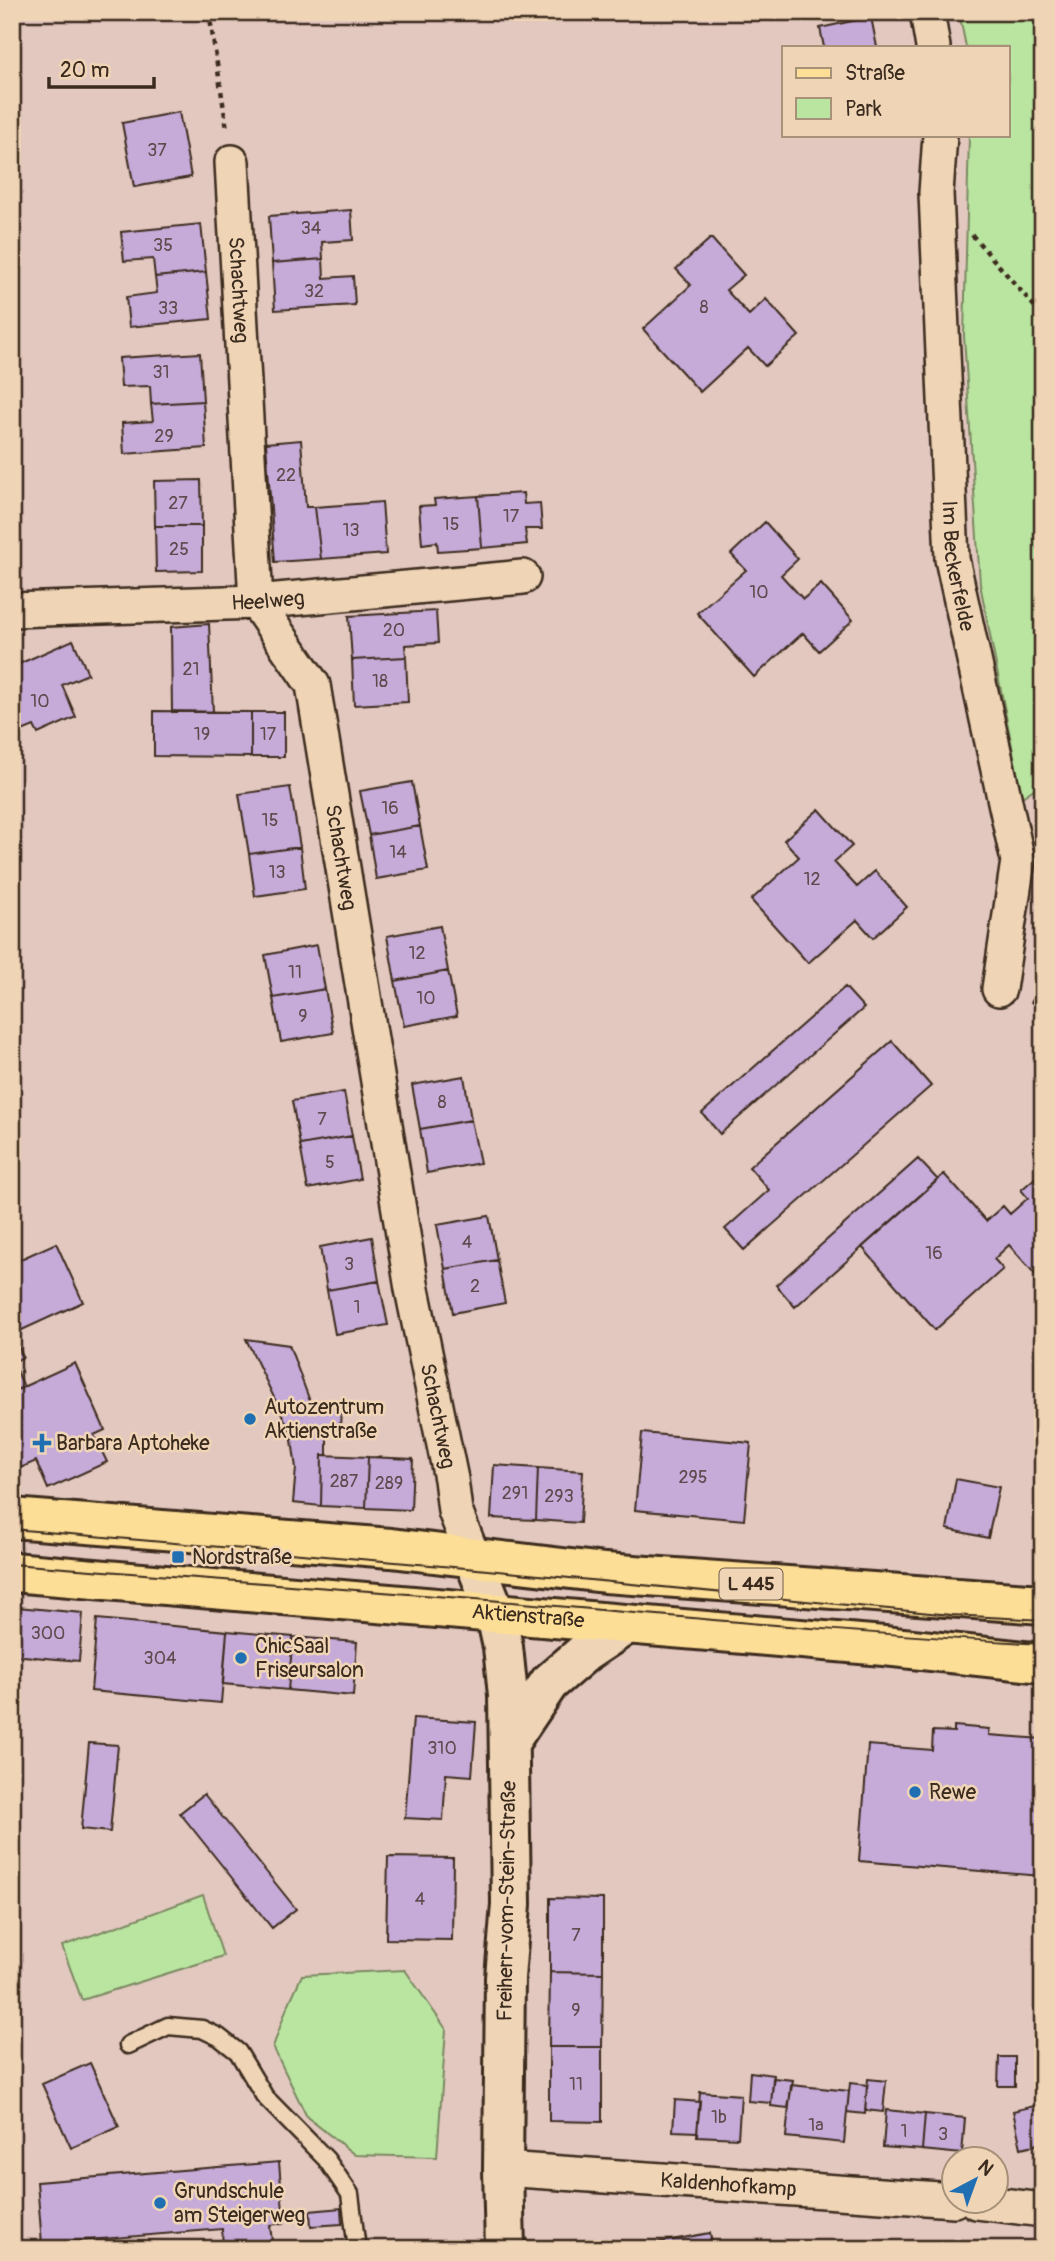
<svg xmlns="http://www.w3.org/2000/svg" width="1055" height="2261" viewBox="0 0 1055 2261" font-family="Pangolin,sans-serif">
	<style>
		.green { fill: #bae5a1; stroke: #7a8860; stroke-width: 2 }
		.building { fill: #c6abd9; stroke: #3b2a1e; stroke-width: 2 }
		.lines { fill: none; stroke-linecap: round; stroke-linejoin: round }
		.service-casing { stroke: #3b2a1e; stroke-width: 21 }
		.minor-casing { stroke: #3b2a1e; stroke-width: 38 }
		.tertiary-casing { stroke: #3b2a1e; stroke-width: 44 }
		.primary-casing { stroke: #3b2a1e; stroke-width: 44 }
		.path { stroke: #3b2a1e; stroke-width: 4.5; stroke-dasharray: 5 5; stroke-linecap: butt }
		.service { stroke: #efd5b6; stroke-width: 16 }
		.minor { stroke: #efd5b6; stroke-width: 33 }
		.tertiary { stroke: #efd5b6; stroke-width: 38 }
		.primary { stroke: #fdde96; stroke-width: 38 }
		.tram { stroke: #3b2a1e; stroke-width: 2 }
		.poi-dot { fill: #1f6fb2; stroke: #efd5b6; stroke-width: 2.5 }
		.labels { text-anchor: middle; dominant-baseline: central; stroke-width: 5; stroke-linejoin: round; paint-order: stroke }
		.number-label { font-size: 18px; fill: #5e4a4d }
		.shield { fill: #efd5b6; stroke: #715d4c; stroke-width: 2 }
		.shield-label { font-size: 19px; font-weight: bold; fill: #3b2a1e }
		.street-label { font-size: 21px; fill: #3b2a1e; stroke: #efd5b6 }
		.poi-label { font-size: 21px; fill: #3b2a1e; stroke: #efd5b6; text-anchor: start }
	</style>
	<rect width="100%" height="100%" fill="#e3c8c0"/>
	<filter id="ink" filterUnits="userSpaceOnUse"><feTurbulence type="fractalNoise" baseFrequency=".0143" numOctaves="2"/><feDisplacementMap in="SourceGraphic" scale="14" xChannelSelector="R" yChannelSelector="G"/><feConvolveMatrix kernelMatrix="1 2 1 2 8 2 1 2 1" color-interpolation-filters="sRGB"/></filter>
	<g filter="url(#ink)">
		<path class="green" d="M 959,12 L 1043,12 L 1043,783 L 1022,797 L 980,584 L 964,336 L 969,135 L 1008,135 L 1008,47 L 966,47 Z
			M 203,1895 L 223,1956 L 82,2000 L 62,1946 Z
			M 405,1970 L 446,2029 L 437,2157 L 355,2155 L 307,2117 L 273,2047 L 286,2010 L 302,1975 Z"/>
		<path class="building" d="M 871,17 L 877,47 L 824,47 L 820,28 Z
			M 179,112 L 191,177 L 134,187 L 122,123 Z
			M 351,210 L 353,240 L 322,242 L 323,259 L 272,263 L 269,216 Z
			M 201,224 L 206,272 L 155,277 L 153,259 L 124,261 L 121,232 Z
			M 711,238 L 744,275 L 726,290 L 749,315 L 766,299 L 799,336 L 765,366 L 748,348 L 700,392 L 643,329 L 691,285 L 676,269 Z
			M 323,259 L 324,278 L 353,276 L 355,305 L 275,310 L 272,263 Z
			M 206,272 L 211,319 L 129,327 L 126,297 L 157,293 L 155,277 Z
			M 200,353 L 203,401 L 151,404 L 150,386 L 121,387 L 119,358 Z
			M 203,401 L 206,448 L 124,454 L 122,423 L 153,421 L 151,404 Z
			M 301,440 L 306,507 L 315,507 L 321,559 L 275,562 L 266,443 Z
			M 201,480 L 202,526 L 155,526 L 154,481 Z
			M 523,493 L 524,504 L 540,503 L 542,529 L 525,529 L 527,544 L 482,548 L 478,496 Z
			M 478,496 L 482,548 L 438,551 L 437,542 L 422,544 L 419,506 L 435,505 L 434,499 Z
			M 382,502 L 386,554 L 321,559 L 315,507 Z
			M 765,522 L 798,559 L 781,575 L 803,599 L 821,584 L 853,620 L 819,651 L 803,633 L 754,677 L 697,613 L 746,570 L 731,554 Z
			M 155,526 L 202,526 L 202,571 L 156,572 Z
			M 436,611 L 438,643 L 405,645 L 406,657 L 352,660 L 349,616 Z
			M 209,624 L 213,712 L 172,712 L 171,627 Z
			M 73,640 L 88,674 L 62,685 L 76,717 L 38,734 L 34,726 L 17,733 L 12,724 L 12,667 Z
			M 406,657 L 408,702 L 354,705 L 352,660 Z
			M 154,711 L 251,712 L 251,757 L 154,756 Z
			M 251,712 L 284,712 L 284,757 L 251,757 Z
			M 412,782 L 420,826 L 369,835 L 360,791 Z
			M 290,787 L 300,847 L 249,854 L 239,794 Z
			M 819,809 L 852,846 L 834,862 L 857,887 L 875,871 L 907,907 L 873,938 L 857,920 L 808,963 L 751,900 L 799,857 L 784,840 Z
			M 420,826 L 428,870 L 376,879 L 369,835 Z
			M 300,847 L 305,889 L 255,896 L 249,854 Z
			M 440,926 L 448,971 L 395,981 L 387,936 Z
			M 317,945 L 325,989 L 273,998 L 265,955 Z
			M 448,971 L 457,1016 L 404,1026 L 395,981 Z
			M 845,987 L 864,1008 L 720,1134 L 702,1113 Z
			M 325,989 L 333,1033 L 281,1042 L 273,998 Z
			M 892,1041 L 931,1086 L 744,1250 L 725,1229 L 769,1190 L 749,1167 Z
			M 464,1076 L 471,1120 L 420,1129 L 412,1085 Z
			M 344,1092 L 352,1136 L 300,1145 L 292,1101 Z
			M 471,1120 L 480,1163 L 427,1173 L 420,1129 Z
			M 352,1136 L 360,1179 L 308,1189 L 300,1145 Z
			M 918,1159 L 938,1180 L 795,1307 L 776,1285 Z
			M 1043,1171 L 1043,1283 L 1009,1245 L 994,1259 L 1003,1269 L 935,1330 L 862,1247 L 944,1174 L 986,1221 L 1003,1206 L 1010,1214 L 1028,1198 L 1021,1190 Z
			M 489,1216 L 497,1260 L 445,1269 L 437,1225 Z
			M 372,1237 L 379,1281 L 327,1290 L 320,1247 Z
			M 56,1243 L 83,1302 L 13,1334 L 23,1357 L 13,1362 L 24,1387 L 12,1392 L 12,1263 Z
			M 497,1260 L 505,1303 L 453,1313 L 445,1269 Z
			M 379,1281 L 388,1325 L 335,1334 L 327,1290 Z
			M 246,1339 L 289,1345 L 311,1404 L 341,1405 L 340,1430 L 327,1429 L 327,1455 L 322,1455 L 321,1506 L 293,1503 L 296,1468 L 291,1433 Z
			M 75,1363 L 105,1430 L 94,1435 L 107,1462 L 48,1489 L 36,1461 L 16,1470 L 12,1461 L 12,1392 Z
			M 642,1433 L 751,1443 L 744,1520 L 635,1510 Z
			M 322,1455 L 368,1457 L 366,1508 L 321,1506 Z
			M 368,1457 L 413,1459 L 411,1510 L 366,1508 Z
			M 494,1465 L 538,1468 L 536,1520 L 491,1518 Z
			M 538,1468 L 583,1471 L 580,1523 L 536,1520 Z
			M 956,1479 L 999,1487 L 988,1538 L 947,1529 Z
			M 17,1607 L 83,1613 L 79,1661 L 12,1655 Z
			M 97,1619 L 227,1631 L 221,1703 L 91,1691 Z
			M 227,1631 L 293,1637 L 288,1690 L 223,1684 Z
			M 293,1637 L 357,1642 L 353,1696 L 288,1690 Z
			M 413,1718 L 476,1722 L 472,1776 L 446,1774 L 443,1820 L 405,1818 Z
			M 954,1726 L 989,1729 L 989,1735 L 1043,1739 L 1043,1880 L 1042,1876 L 859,1861 L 868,1745 L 932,1750 L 933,1731 L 954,1732 Z
			M 89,1743 L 118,1745 L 110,1832 L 81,1829 Z
			M 204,1794 L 296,1909 L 272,1928 L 180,1813 Z
			M 388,1857 L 453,1858 L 452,1940 L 386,1939 Z
			M 550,1898 L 603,1899 L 603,1973 L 550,1972 Z
			M 550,1972 L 603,1973 L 602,2047 L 549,2047 Z
			M 549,2047 L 602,2047 L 602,2122 L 549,2121 Z
			M 999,2057 L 1015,2057 L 1015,2086 L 998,2086 Z
			M 90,2063 L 119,2127 L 71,2148 L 42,2084 Z
			M 750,2072 L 774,2075 L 771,2103 L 748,2101 Z
			M 773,2078 L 793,2080 L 788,2108 L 771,2106 Z
			M 868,2079 L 886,2081 L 883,2112 L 865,2110 Z
			M 850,2083 L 867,2085 L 865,2114 L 847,2112 Z
			M 791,2085 L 849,2091 L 844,2143 L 786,2137 Z
			M 700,2092 L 741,2095 L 738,2138 L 697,2136 Z
			M 675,2100 L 700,2102 L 697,2132 L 673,2131 Z
			M 1043,2104 L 1043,2143 L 1021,2148 L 1013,2111 Z
			M 886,2110 L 925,2114 L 922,2150 L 883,2147 Z
			M 925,2114 L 965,2118 L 962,2154 L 922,2150 Z
			M 279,2162 L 284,2223 L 270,2225 L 273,2249 L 223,2249 L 222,2229 L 42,2244 L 37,2182 Z
			M 341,2208 L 342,2224 L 311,2226 L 310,2211 Z
			M 710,2233 L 713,2249 L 634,2247 Z
			M 933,2241 L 934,2249 L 893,2249 Z"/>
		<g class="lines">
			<defs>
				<path id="service" d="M 128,2045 L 168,2026 L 202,2029 L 219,2037 L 238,2052 L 265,2097 L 326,2159 L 350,2194 L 357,2249"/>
				<g id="minor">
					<path d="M 927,12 L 933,47"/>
					<path id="s1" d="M 940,135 L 936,193 L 952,559 L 1018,861 L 999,989"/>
					<path id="s2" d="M 232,162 L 256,602 L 313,685 L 412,1289 L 451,1479 L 455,1511 L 474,1559"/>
					<path id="s3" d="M 12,610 L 256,602 L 523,577"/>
					<path id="s4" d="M 503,2169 L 954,2200"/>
					<path d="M 976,2202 L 1043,2210"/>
				</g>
				<path id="tertiary" d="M 474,1559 L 496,1615 L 503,1647 L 508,1695 L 511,1904 L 505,1978 L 503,2169 L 505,2249
					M 510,1741 L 549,1683 L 584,1653 L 626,1625"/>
				<g id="primary">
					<path d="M 12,1518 L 391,1548 L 605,1573 L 1043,1604"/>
					<path id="s5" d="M 12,1572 L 884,1646 L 1043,1663"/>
				</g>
			</defs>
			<use href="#service" class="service-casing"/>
			<use href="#minor" class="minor-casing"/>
			<use href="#tertiary" class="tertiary-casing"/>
			<use href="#primary" class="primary-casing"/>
			<path class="path" d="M 209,12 L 227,129
				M 972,235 L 1043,316
				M 1031,1001 L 1043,1006"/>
			<use href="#service" class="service"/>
			<use href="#minor" class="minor"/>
			<use href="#tertiary" class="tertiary"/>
			<use href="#primary" class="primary"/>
			<path class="tram" d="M 12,1529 L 477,1569 L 951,1615 L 1043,1620
				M 12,1564 C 171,1577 329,1587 488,1600 C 673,1616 857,1634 1043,1644"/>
		</g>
	</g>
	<g class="poi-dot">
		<circle cx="250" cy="1419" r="7"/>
		<path d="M38.5 1432.5h7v7h7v7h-7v7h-7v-7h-7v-7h7z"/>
		<rect x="171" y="1550" width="14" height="14" rx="3.5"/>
		<circle cx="241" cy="1658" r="7"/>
		<circle cx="915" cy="1792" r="7"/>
		<circle cx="160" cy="2203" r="7"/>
	</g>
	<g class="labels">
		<g class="number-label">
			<text x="157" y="150">37</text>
			<text x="311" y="228">34</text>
			<text x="163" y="245">35</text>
			<text x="314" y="291">32</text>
			<text x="704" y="307">8</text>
			<text x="168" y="308">33</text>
			<text x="161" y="372">31</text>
			<text x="164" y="436">29</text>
			<text x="286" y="475">22</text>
			<text x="178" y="503">27</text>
			<text x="511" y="516">17</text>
			<text x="451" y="524">15</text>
			<text x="351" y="530">13</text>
			<text x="179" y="549">25</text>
			<text x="759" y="592">10</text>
			<text x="394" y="630">20</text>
			<text x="191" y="669">21</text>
			<text x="380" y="681">18</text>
			<text x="40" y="701">10</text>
			<text x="202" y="734">19</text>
			<text x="268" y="734">17</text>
			<text x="390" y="808">16</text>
			<text x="270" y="820">15</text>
			<text x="398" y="852">14</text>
			<text x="277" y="872">13</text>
			<text x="812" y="879">12</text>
			<text x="417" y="953">12</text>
			<text x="295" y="972">11</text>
			<text x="426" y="998">10</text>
			<text x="303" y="1016">9</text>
			<text x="442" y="1102">8</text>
			<text x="322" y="1119">7</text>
			<text x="330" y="1162">5</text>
			<text x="467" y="1242">4</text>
			<text x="934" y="1253">16</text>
			<text x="349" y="1264">3</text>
			<text x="475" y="1286">2</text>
			<text x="357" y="1307">1</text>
			<text x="693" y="1477">295</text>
			<text x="344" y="1481">287</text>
			<text x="389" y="1483">289</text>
			<text x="515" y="1493">291</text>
			<text x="559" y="1496">293</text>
			<text x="48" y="1633">300</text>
			<text x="160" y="1658">304</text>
			<text x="442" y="1748">310</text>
			<text x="420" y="1899">4</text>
			<text x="576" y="1935">7</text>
			<text x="576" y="2010">9</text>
			<text x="576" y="2084">11</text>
			<text x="719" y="2117">1b</text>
			<text x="816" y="2125">1a</text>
			<text x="904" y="2131">1</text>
			<text x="943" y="2134">3</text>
		</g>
		<rect class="shield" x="719.5" y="1568.5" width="63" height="31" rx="5"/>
		<g class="shield-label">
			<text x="751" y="1584">L 445</text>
		</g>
		<g class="street-label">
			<text stroke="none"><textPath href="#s2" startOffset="128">Schachtweg</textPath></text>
			<text stroke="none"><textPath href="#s1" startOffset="432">Im Beckerfelde</textPath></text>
			<text stroke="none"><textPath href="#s3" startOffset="256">Heelweg</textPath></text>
			<text stroke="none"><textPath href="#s2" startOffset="716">Schachtweg</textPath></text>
			<text stroke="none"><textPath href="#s2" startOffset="1283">Schachtweg</textPath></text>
			<text stroke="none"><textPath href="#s5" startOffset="518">Aktienstraße</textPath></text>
			<text transform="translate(507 1901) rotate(-89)">Freiherr-vom-Stein-Straße</text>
			<text stroke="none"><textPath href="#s4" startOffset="226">Kaldenhofkamp</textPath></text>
		</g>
		<g class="poi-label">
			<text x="264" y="1407">Autozentrum<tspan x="264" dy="24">Aktienstraße</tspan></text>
			<text x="56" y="1443">Barbara Aptoheke</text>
			<text x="192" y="1557">Nordstraße</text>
			<text x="255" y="1646">ChicSaal<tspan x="255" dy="24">Friseursalon</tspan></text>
			<text x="929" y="1792">Rewe</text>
			<text x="174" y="2191">Grundschule<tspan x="174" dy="24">am Steigerweg</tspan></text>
		</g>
	</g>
	<rect width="1055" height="2261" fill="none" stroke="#efd5b6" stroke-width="42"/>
	<rect x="21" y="21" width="1013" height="2219" fill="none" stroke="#3b2a1e" stroke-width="2.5" filter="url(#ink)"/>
	<rect x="782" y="46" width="228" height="91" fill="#efd5b6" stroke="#a79179" stroke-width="2"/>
	<rect x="796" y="68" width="35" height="10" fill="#fdde96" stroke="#a79179" stroke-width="2"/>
	<text x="845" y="80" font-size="21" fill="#3b2a1e">Straße</text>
	<rect x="796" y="98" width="35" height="21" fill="#bae5a1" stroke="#a79179" stroke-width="2"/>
	<text x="845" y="116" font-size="21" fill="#3b2a1e">Park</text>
	<g transform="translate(975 2180) rotate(41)"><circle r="33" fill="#efd5b6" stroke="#a79179" stroke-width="2"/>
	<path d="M0-5L12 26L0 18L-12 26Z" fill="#1f6fb2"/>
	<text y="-10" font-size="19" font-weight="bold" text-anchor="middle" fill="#3b2a1e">N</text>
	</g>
	<path d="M49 77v10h105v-10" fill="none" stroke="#3b2a1e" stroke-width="3.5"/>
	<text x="60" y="77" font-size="21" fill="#3b2a1e" stroke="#efd5b6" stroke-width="5" paint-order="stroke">20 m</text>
</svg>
